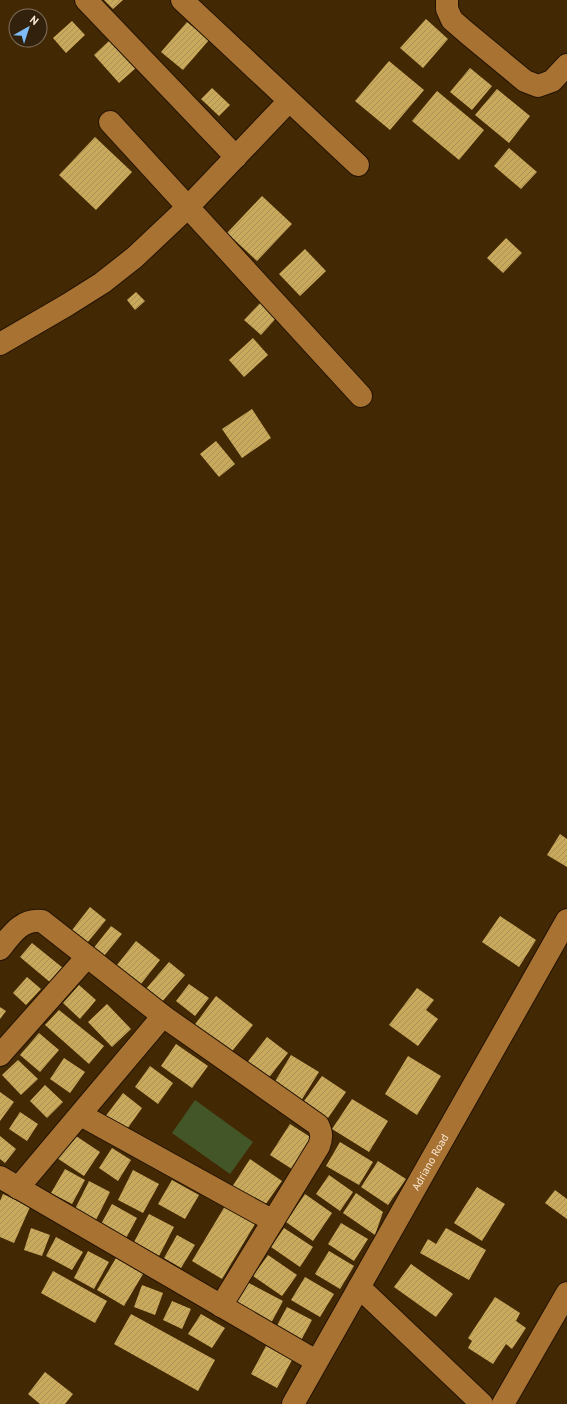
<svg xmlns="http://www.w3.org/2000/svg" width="567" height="1404" viewBox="0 0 567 1404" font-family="'PT Sans',sans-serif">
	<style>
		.grass { fill: #435628 }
		.building { fill: url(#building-hatch) }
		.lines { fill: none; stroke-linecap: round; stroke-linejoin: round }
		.minor-casing { stroke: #231301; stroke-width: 24 }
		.minor { stroke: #a77232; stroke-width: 22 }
		.labels { text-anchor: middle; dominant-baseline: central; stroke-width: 4; stroke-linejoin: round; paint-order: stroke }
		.street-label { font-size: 11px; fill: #fdebd8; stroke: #32210d }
	</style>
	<defs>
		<pattern id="building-hatch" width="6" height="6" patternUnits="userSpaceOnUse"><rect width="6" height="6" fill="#c9aa5c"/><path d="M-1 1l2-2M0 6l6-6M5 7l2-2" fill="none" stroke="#aa9155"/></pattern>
	</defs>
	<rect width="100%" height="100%" fill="#432804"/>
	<path class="grass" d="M 195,1100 L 253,1142 L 230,1174 L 172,1133 Z"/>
	<path class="building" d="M 104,0 L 123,0 L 113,9 Z
		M 426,19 L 448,39 L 423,68 L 400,48 Z
		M 72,21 L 85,35 L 66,53 L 53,38 Z
		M 187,22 L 209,40 L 183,70 L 161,52 Z
		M 111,39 L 137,67 L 119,83 L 94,55 Z
		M 389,61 L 424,90 L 390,130 L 355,101 Z
		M 470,68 L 492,86 L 472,110 L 450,92 Z
		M 212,88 L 230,105 L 219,116 L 201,99 Z
		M 497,89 L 530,116 L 509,143 L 475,115 Z
		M 437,91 L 484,130 L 459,160 L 412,121 Z
		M 95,137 L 132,172 L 96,210 L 59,175 Z
		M 509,148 L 537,172 L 521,189 L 494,166 Z
		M 262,196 L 292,224 L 257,261 L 227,233 Z
		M 506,238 L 522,253 L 503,273 L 487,258 Z
		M 305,249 L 326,271 L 300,296 L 279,274 Z
		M 136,292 L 145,301 L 135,310 L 127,300 Z
		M 262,301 L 278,316 L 261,335 L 244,320 Z
		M 253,338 L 268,355 L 244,377 L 229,360 Z
		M 252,409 L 271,438 L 242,458 L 222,429 Z
		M 216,441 L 235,464 L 219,477 L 200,454 Z
		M 560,834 L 567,839 L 567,867 L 547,855 Z
		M 90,907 L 106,920 L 87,943 L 72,930 Z
		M 500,916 L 536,940 L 519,967 L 482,942 Z
		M 111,926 L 122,934 L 99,962 L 89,954 Z
		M 136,941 L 160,960 L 137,989 L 113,970 Z
		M 32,943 L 63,968 L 51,983 L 20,957 Z
		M 169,962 L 185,975 L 161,1003 L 145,990 Z
		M 27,977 L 41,989 L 26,1005 L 13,993 Z
		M 189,984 L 209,998 L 195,1016 L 176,1001 Z
		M 79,985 L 96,1000 L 80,1019 L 63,1003 Z
		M 417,988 L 434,1000 L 426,1010 L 438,1019 L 418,1046 L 389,1025 Z
		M 216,996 L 253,1025 L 229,1055 L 193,1027 Z
		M 107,1004 L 131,1029 L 112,1047 L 88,1022 Z
		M 0,1007 L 6,1011 L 0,1019 Z
		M 59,1010 L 104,1046 L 89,1064 L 45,1025 Z
		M 39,1033 L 59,1050 L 40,1072 L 20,1055 Z
		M 267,1037 L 288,1053 L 267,1080 L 246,1064 Z
		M 176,1044 L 208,1066 L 192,1088 L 161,1066 Z
		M 291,1055 L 319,1072 L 299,1104 L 271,1088 Z
		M 408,1056 L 441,1076 L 417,1115 L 385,1094 Z
		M 64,1058 L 85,1072 L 70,1093 L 50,1079 Z
		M 18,1060 L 38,1079 L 21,1095 L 2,1075 Z
		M 150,1066 L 173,1083 L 158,1104 L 135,1087 Z
		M 322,1076 L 346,1092 L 328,1118 L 304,1101 Z
		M 45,1085 L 63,1102 L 47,1118 L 30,1101 Z
		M 0,1092 L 14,1102 L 0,1121 Z
		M 123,1093 L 142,1108 L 125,1132 L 105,1117 Z
		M 352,1099 L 388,1121 L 369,1152 L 332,1129 Z
		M 20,1112 L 38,1124 L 27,1141 L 9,1129 Z
		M 290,1124 L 315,1140 L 295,1171 L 270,1155 Z
		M 73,1134 L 100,1152 L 84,1176 L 57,1158 Z
		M 0,1136 L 16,1149 L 5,1163 L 0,1159 Z
		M 340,1142 L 373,1162 L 359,1185 L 326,1166 Z
		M 112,1148 L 131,1160 L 118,1181 L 99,1168 Z
		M 250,1159 L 282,1181 L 263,1208 L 232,1187 Z
		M 378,1161 L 406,1179 L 388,1205 L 361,1187 Z
		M 65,1169 L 85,1180 L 72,1204 L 51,1193 Z
		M 133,1170 L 159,1184 L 143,1213 L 118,1200 Z
		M 329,1175 L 353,1192 L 340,1211 L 316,1194 Z
		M 172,1180 L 199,1195 L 185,1219 L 158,1204 Z
		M 89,1181 L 110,1192 L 96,1220 L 75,1209 Z
		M 477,1187 L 505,1204 L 482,1241 L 454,1223 Z
		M 555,1190 L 567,1199 L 567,1219 L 545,1203 Z
		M 356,1193 L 383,1212 L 375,1235 L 343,1213 Z
		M 3,1194 L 30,1207 L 14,1243 L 0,1237 L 0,1201 Z
		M 305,1194 L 332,1213 L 313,1241 L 286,1222 Z
		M 112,1204 L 137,1218 L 125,1240 L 100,1226 Z
		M 225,1206 L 255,1224 L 222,1279 L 192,1261 Z
		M 149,1214 L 174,1227 L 159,1256 L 134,1242 Z
		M 341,1223 L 368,1239 L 354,1261 L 328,1244 Z
		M 31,1228 L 50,1235 L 42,1256 L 24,1250 Z
		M 284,1228 L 313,1247 L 300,1267 L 271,1247 Z
		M 446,1228 L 486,1250 L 469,1280 L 420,1253 L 428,1239 L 436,1244 Z
		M 177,1235 L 195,1245 L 181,1268 L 164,1258 Z
		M 56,1237 L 83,1252 L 72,1270 L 46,1256 Z
		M 88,1251 L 109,1262 L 94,1289 L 74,1278 Z
		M 329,1251 L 354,1266 L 340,1289 L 315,1274 Z
		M 268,1255 L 297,1275 L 282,1296 L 253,1276 Z
		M 116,1258 L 143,1274 L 124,1306 L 97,1290 Z
		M 411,1264 L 453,1294 L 436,1317 L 394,1287 Z
		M 53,1271 L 107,1301 L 95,1323 L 41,1293 Z
		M 305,1277 L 334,1294 L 320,1317 L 291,1300 Z
		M 247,1282 L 283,1301 L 270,1325 L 234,1306 Z
		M 142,1285 L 163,1293 L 155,1315 L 134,1307 Z
		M 495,1297 L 520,1313 L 516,1321 L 526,1328 L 512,1349 L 506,1344 L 493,1364 L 468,1348 L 472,1341 L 468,1338 Z
		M 172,1301 L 191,1309 L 182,1329 L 163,1320 Z
		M 287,1307 L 312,1320 L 299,1344 L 274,1331 Z
		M 131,1314 L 215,1360 L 198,1391 L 114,1344 Z
		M 201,1314 L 225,1328 L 212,1348 L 188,1334 Z
		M 266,1346 L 292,1360 L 277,1388 L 251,1374 Z
		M 45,1372 L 73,1394 L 65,1404 L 40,1404 L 28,1394 Z"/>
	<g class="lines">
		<defs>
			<g id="minor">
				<path d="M 86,0 L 236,157"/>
				<path d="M 182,0 L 358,165"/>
				<path d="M 447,0 L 447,9 L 452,20 L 467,33 L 525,81 L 538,86 L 552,81 L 567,65"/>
				<path d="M 110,122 L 361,396"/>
				<path d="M 0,344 L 67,305 L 102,283 L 135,257 L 188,207 L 289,101"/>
				<path d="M 0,949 C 12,934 21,919 42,921 L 163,1016 L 318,1125 C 322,1133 322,1138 319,1146 L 221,1306"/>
				<path d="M 0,1055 L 87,957"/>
				<path d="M 81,1115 L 273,1221"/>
				<path d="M 0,1177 L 316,1361"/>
				<path d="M 18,1188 L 163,1016"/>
				<path d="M 359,1287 L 482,1404"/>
				<path id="s1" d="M 293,1404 L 567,920"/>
				<path d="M 503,1404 L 567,1293"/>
			</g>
		</defs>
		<use href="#minor" class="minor-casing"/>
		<use href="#minor" class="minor"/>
	</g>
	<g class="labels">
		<g class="street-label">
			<text stroke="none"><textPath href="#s1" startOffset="278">Adriano Road</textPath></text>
		</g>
	</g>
	<g transform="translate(28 28) rotate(39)"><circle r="19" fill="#32210d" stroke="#83725e"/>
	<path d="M0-3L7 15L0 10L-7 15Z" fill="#7ebdf9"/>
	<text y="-6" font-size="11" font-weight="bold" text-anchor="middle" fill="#fdebd8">N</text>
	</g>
</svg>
